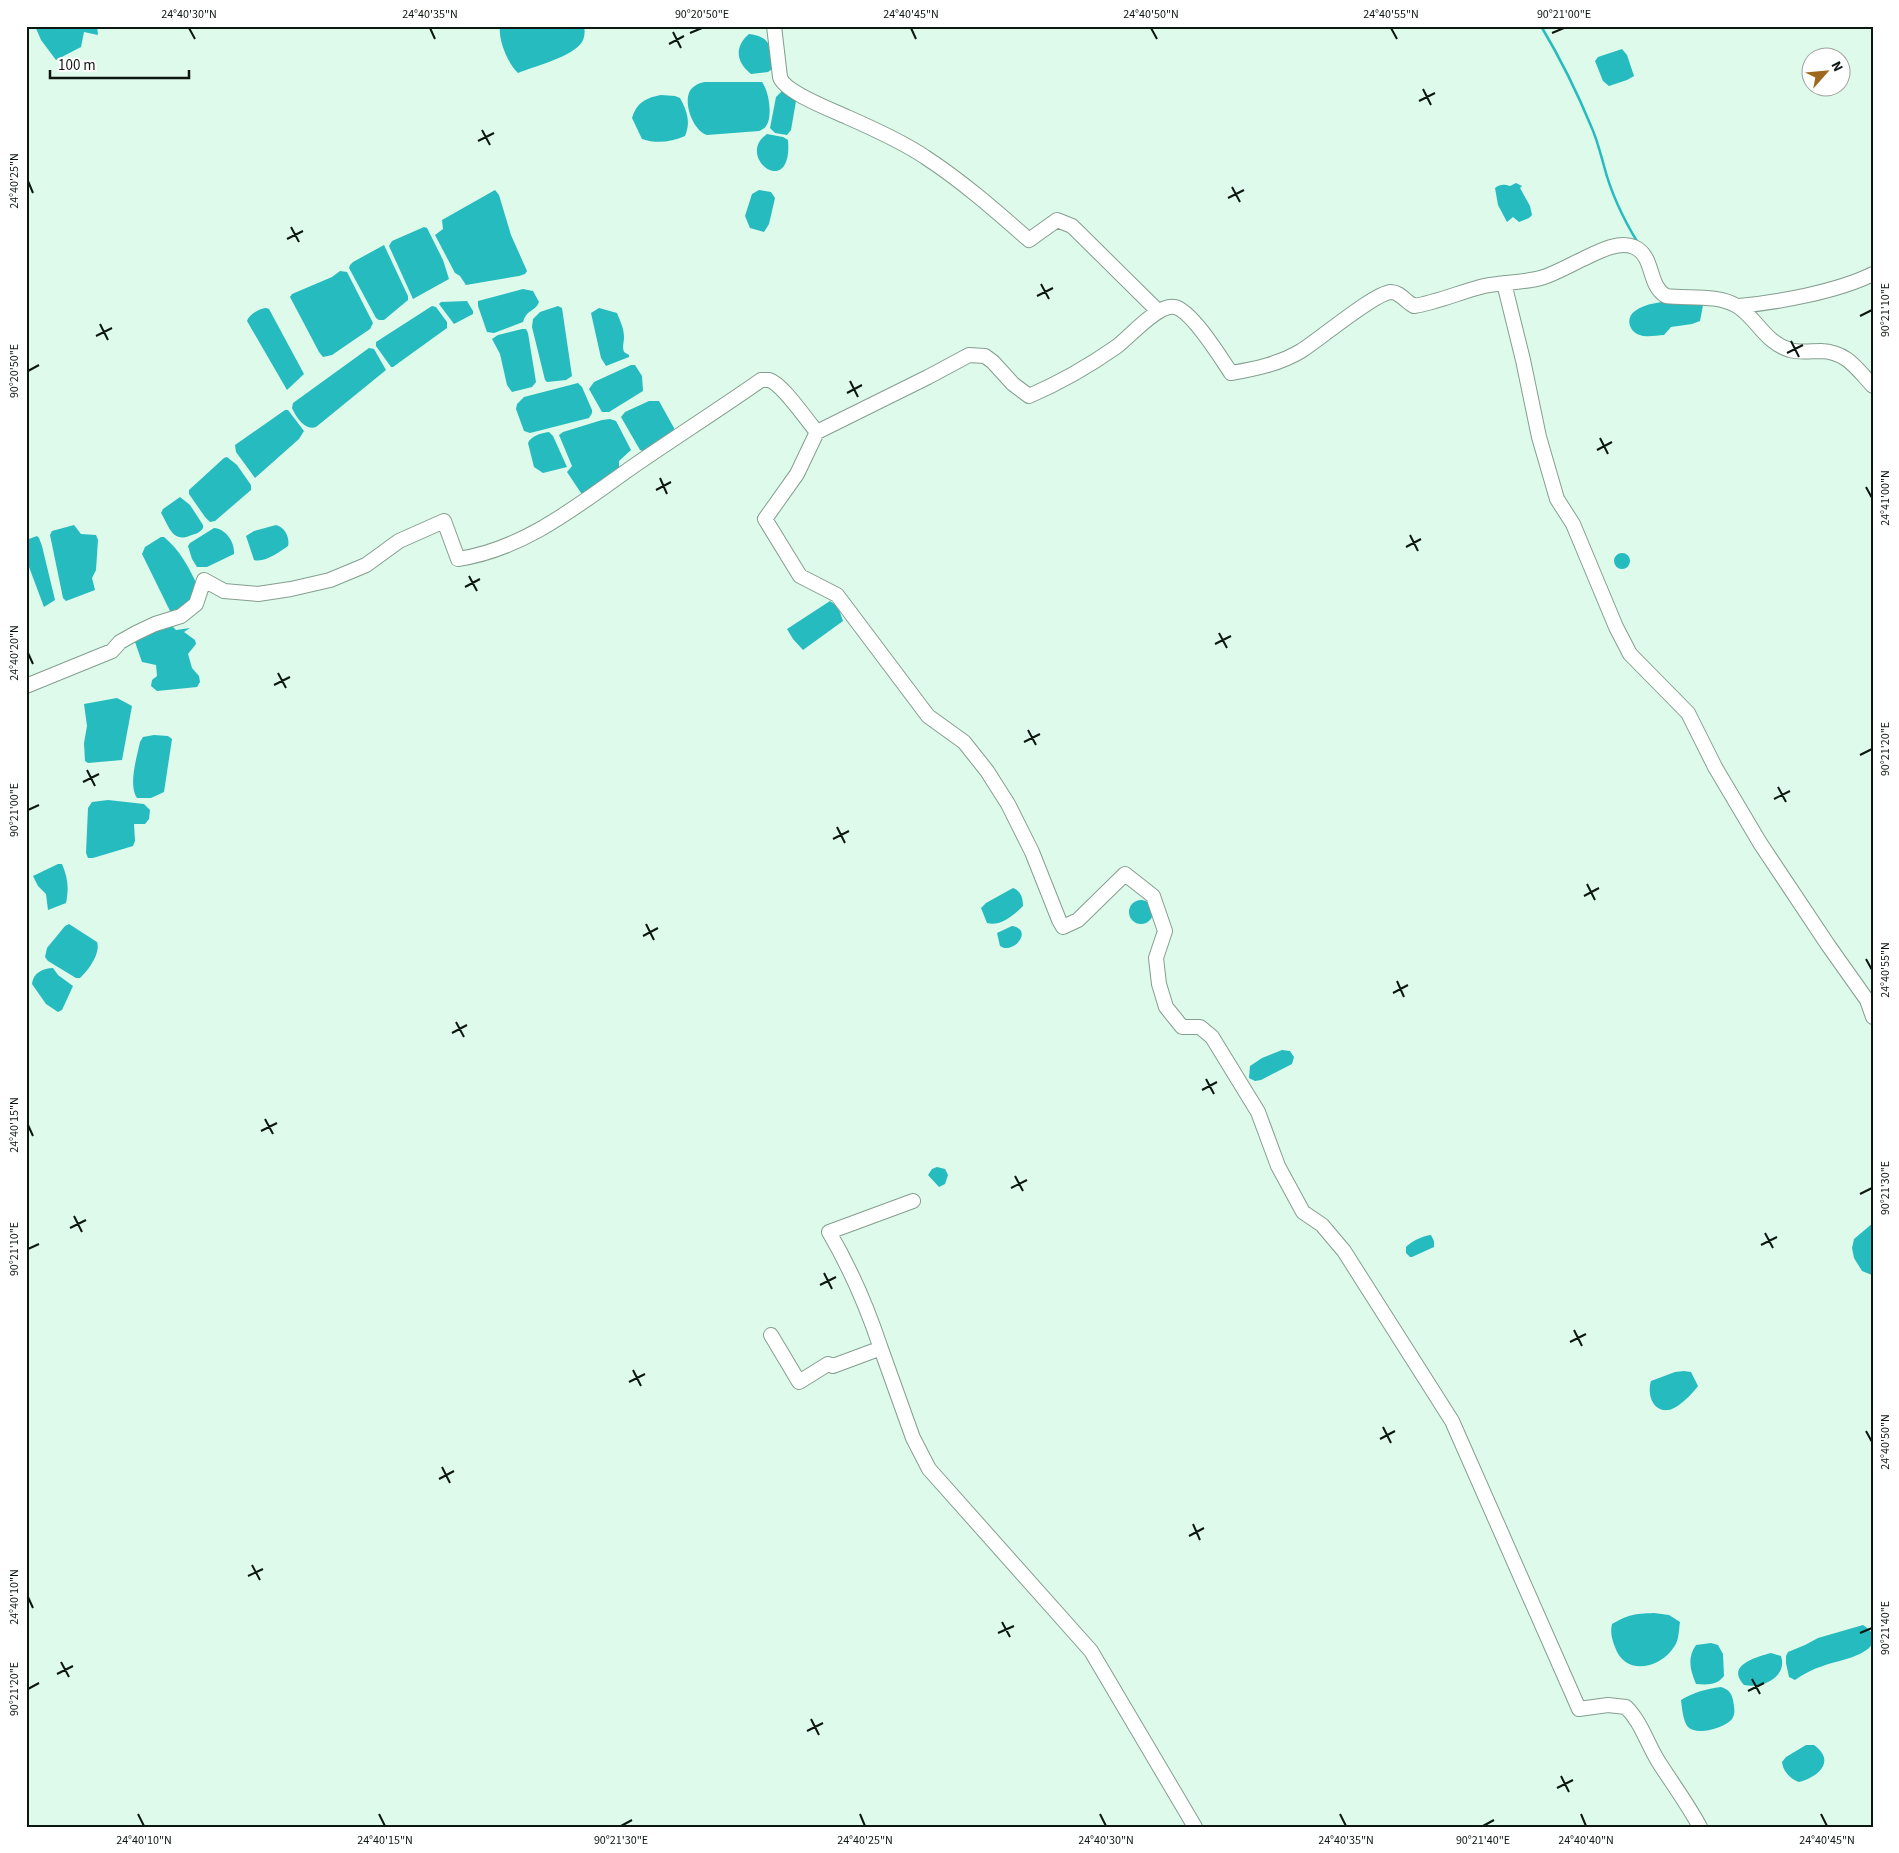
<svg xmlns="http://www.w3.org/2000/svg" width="1899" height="1853" viewBox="0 0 1899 1853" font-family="'Source Sans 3',sans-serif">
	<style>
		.water { fill: #26bbbf }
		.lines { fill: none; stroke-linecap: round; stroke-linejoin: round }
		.stream { stroke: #26bbbf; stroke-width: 2.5 }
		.minor-casing { stroke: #849e90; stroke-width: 16 }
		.minor { stroke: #fff; stroke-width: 14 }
		.ticks { fill: none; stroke: #0d1711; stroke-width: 2 }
		.neatline { fill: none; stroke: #0d1711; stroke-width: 2 }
		.ticks-label { font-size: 12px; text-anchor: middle; fill: #0d1711 }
	</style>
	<rect width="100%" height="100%" fill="#defaea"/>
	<path class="water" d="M 35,26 L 97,26 L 98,35 L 84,32 L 81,47 L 56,60 L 41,40 Z
		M 500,26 L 584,26 C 585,31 585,37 582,42 C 574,56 533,67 518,73 C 508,64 498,40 500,26 Z
		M 749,34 C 771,36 771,49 775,67 L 768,72 L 751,74 C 736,62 734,47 749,34 Z
		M 1622,49 L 1627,55 L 1634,76 L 1627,80 L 1609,86 L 1603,81 L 1595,61 L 1598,57 Z
		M 705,82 L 762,82 C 769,91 773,117 766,126 C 765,128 762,130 759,131 L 707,135 C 694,131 684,106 689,93 C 691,87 698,83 705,82 Z
		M 782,91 L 796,101 L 791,130 L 787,135 L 775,133 L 770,128 L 776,97 Z
		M 661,95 L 675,96 L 680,98 C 687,111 691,122 685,136 C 671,142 657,144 642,139 L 632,118 C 637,102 646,98 661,95 Z
		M 767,134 L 783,137 L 788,140 C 793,201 734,157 767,134 Z
		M 1516,183 L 1522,186 L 1520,188 L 1530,206 L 1532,215 L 1529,218 L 1519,222 L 1513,217 L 1507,222 L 1498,205 L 1495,188 C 1500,184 1504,184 1510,186 Z
		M 495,190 L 499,195 L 511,235 L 527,271 L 525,274 L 519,276 L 466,285 L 460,276 L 455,273 L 435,235 L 443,229 L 442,220 Z
		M 759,190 L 771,192 L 775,198 L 769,224 L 764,232 L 750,228 L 745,216 L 752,194 Z
		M 424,227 L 427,228 L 443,260 L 449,279 L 413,299 L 389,246 L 392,241 Z
		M 384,245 L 408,296 L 408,300 L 384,320 L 379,320 L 376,318 L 349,268 L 350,265 L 353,262 Z
		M 340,271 L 347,272 L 373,323 L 370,329 L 332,355 L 323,357 L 319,352 L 290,297 L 292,294 L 332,277 Z
		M 523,289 L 533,291 L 539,302 C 535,312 527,309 523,322 L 494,333 L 487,332 L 478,306 L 478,301 Z
		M 467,301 L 473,311 L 473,314 L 454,324 L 439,304 L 441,302 Z
		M 1674,301 L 1701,304 L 1703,305 L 1700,321 L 1692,324 L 1671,327 L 1664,335 C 1657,335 1647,338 1640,335 C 1629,332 1625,318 1635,311 C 1646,303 1661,302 1674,301 Z
		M 432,306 L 436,307 L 447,322 L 447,328 L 393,367 L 391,367 L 376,346 L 376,342 Z
		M 558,306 L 562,308 L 572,376 L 566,380 L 547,382 L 545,380 L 532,327 L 533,319 L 540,312 Z
		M 266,308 L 269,309 L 304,374 L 287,390 L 247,321 C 249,314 259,309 266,308 Z
		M 599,308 L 617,313 C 620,321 624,328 624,337 C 624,343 622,346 624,352 L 629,355 L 629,357 L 606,366 L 601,358 L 591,313 Z
		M 522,329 L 526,329 L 528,333 L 536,382 L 532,387 L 512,392 L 507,385 L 500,354 L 492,339 L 498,335 Z
		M 369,348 L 374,349 L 386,370 L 316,427 C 305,431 296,417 292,408 L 293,403 Z
		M 631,365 L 635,365 L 642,376 L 643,391 L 609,412 L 602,412 L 589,389 L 594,382 Z
		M 578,383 L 582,387 L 592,410 L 592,413 L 589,418 L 530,433 L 524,431 L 516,409 L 517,404 L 524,397 Z
		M 649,401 L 659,401 L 674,428 L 674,430 L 643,451 L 640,450 L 621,417 L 625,412 Z
		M 285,410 L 288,410 L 304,431 L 299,439 L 255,478 L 236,452 L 235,445 Z
		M 610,419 L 616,421 L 631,450 L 619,461 L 619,469 L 585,493 L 581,493 L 567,472 L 572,466 L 559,435 L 563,432 L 602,420 Z
		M 549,432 L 553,436 L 567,467 L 543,473 L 534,467 L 528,443 C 531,436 541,433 549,432 Z
		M 227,457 L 237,465 L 251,485 L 251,490 L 215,521 L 210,522 L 205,517 L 189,494 L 189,490 L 224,458 Z
		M 180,497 L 190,505 L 203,525 L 203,528 C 200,533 195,534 189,536 C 172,543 168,524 161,513 L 163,509 Z
		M 74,525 L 81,534 L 96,535 L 98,540 L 96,570 L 92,578 L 95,590 L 66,601 L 63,598 L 50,535 L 52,531 Z
		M 276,525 C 285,527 290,538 288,546 C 279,552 265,563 254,560 L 246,536 L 254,531 Z
		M 214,528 C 226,529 235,542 234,554 L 207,567 L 197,567 L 192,559 L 188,546 L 190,543 Z
		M 37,536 L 39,538 L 42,546 L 55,600 L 44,607 L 26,559 L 26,540 Z
		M 161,537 L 164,537 C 180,550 190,569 198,587 L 191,604 L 171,613 L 142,554 L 145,547 Z
		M1614 561a8 8 0 1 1 16 0a8 8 0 1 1-16 0Z
		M 830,601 L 838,607 L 843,621 L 803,650 L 793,639 L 787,629 Z
		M 172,626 L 176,630 L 190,628 L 184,632 L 195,640 L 196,644 L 188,654 L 192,668 L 199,676 L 200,682 L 197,687 L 157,691 L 151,686 L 152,680 L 157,676 L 156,665 L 142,662 L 135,642 L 130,639 L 137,635 Z
		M 117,698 L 132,706 L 122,760 L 88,763 L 85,761 L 84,743 L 87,726 L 84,704 Z
		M 154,735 L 168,736 L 172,739 L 164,792 L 151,798 L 137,798 C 128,786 137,756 140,742 L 143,737 Z
		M 108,800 L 144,804 L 150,810 L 149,819 L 145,824 L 134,824 L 135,841 L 133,846 L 93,858 L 88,858 L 86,853 L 88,808 L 92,802 Z
		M 58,864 L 62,864 C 68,878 69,888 66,903 L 48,910 L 46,894 L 38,886 L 33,876 Z
		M 1013,888 C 1021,891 1023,898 1023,906 C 1014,915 1000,927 987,923 L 981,908 L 986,903 Z
		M1129 912a12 12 0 1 1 24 0a12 12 0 1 1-24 0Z
		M 69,924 L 97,942 C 101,953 88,971 80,978 L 76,978 L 48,961 L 45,957 L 47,948 L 65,926 Z
		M 1012,926 C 1031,929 1019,949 1004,948 L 1000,946 L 997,933 Z
		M 53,968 L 58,975 L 73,986 L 62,1010 L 58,1012 L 46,1004 L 32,984 C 33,973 43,968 53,968 Z
		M 1282,1050 L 1290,1051 L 1294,1057 L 1292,1064 L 1261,1080 L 1255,1081 L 1249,1078 L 1250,1066 L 1262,1058 Z
		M 937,1167 L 945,1169 L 948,1175 L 945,1184 L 939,1187 L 928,1175 L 932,1169 Z
		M 1873,1223 L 1873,1275 L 1872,1275 L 1862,1271 L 1854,1258 L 1852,1248 L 1854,1239 Z
		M 1431,1235 L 1434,1241 L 1434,1247 L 1412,1257 L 1410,1257 L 1406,1253 L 1406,1247 C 1412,1241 1422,1236 1431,1235 Z
		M 1684,1371 L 1691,1372 L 1698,1386 C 1693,1393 1678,1409 1668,1410 C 1652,1412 1647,1393 1651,1381 L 1675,1372 Z
		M 1654,1613 L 1669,1615 L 1680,1622 C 1679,1628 1679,1636 1677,1641 C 1676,1645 1673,1648 1671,1651 C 1655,1670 1624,1674 1615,1647 C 1612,1639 1610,1633 1612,1624 C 1630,1614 1633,1614 1654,1613 Z
		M 1863,1625 C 1869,1629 1873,1632 1873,1640 C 1872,1656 1835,1661 1823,1666 C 1813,1669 1803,1674 1795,1680 L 1789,1677 L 1786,1663 L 1786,1656 L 1788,1652 L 1805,1645 L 1818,1638 Z
		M 1711,1643 L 1718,1645 L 1723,1654 L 1724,1676 C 1717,1685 1708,1685 1696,1684 C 1690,1670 1687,1658 1696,1645 Z
		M 1771,1653 L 1781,1656 C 1788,1677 1762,1689 1744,1685 C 1725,1665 1757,1657 1771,1653 Z
		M 1721,1687 C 1729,1690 1731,1692 1733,1700 C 1734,1707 1736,1713 1732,1719 C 1725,1728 1697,1736 1688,1727 C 1683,1721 1682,1708 1681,1700 C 1694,1692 1706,1689 1721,1687 Z
		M 1806,1745 L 1814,1745 C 1836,1761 1819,1777 1799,1782 C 1790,1779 1783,1771 1782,1762 L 1786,1757 Z"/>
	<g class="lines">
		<path class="stream" d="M 1541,26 C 1560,58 1577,92 1591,126 C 1597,139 1600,152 1604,166 C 1611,193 1624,220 1638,243"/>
		<defs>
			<path id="minor" d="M 774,26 L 780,77 C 784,92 832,110 847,117 C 872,128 903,142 925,157 C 962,181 996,211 1029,240 L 1057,220 L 1072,226 L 1158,311
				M 1504,283 L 1523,360 L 1539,437 L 1557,499 L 1573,524 L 1616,627 L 1630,654 L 1688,713 L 1715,767 L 1760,843 L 1828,945 L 1867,1000 L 1873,1017
				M 1739,306 C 1779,302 1836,292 1873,274
				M 817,432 L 797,474 L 765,519 L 800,576 L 837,595 L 928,716 L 964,742 L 987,771 L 1008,804 L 1032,852 L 1059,920 L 1063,927 L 1078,920 L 1125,874 L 1153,896 L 1165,931 L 1156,958 L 1159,984 L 1166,1007 L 1182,1027 L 1200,1027 L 1212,1037 L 1258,1112 L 1278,1166 L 1303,1212 L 1322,1225 L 1344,1251 L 1452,1421 L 1579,1709 L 1608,1705 L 1626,1707 C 1641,1722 1647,1743 1658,1761 C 1672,1783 1687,1803 1700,1827
				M 26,686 L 112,651 L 120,642 L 136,633 L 155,624 L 181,616 L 196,604 L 204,580 L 224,591 L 258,594 L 291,589 L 330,580 L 366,565 L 399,541 L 444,521 L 458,559 C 527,549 583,501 638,463 C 679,435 721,408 761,380 C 762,380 769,380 769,380 C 783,384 807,421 817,432 L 928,377 L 969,355 L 985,356 L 993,362 L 1013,384 L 1029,396 C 1059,383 1089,366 1116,347 C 1129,338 1158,303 1175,307 C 1192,311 1221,358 1231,373 C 1255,369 1279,364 1301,351 C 1319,340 1374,293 1391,292 C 1400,292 1406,302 1414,306 C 1438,302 1460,292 1484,286 C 1504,282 1525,283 1544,277 C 1558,272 1570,265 1583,259 C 1596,253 1618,240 1634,247 C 1655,256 1647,285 1666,296 C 1688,299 1717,294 1737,306 C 1756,317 1764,342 1790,350 C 1799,353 1811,351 1821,351 C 1847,352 1856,368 1873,386
				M 771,1335 L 799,1382 L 828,1364 L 833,1366 L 876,1350 L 880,1346 C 867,1307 850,1268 829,1232 L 913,1201
				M 880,1346 L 913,1438 L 929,1469 L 1091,1651 L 1195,1827"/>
		</defs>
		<use href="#minor" class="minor-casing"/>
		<use href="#minor" class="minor"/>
	</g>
	<path class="ticks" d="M 189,28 L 195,39M 430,28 L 435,39M 911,28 L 916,39M 1151,28 L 1157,39M 1391,28 L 1397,39M 673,32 L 681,48M 690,33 L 702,28M 1552,33 L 1564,28M 669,44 L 684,36M 1423,89 L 1431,105M 1419,101 L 1435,93M 482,130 L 490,145M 478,141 L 494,133M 28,181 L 33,193M 1232,187 L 1240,202M 1228,198 L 1244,190M 291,227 L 299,242M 287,239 L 303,231M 1041,284 L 1049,299M 1037,296 L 1053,288M 1860,316 L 1872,310M 100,324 L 108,340M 96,336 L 112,328M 1791,341 L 1799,357M 1787,353 L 1803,345M 28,371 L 39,365M 850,381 L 858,397M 847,393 L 862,385M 1600,438 L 1608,454M 1597,450 L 1612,442M 660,478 L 667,494M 1866,487 L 1872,498M 656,490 L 671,482M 1410,535 L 1418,551M 1406,547 L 1421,539M 469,576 L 477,591M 465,587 L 480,579M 1219,633 L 1227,648M 1215,644 L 1231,636M 28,653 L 33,664M 278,673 L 286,688M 274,685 L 290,677M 1028,730 L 1036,745M 1024,742 L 1040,734M 1860,755 L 1872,749M 87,770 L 95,786M 83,782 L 99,774M 1778,787 L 1786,802M 1774,799 L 1790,791M 28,810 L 39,805M 837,827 L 845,843M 833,839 L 849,831M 1587,884 L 1595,900M 1584,896 L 1599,888M 646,924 L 654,940M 643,936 L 658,928M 1866,959 L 1872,970M 1397,981 L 1404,997M 1393,993 L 1408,985M 456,1022 L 464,1037M 452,1033 L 467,1025M 1206,1079 L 1214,1094M 1202,1090 L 1217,1082M 265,1119 L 273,1134M 28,1125 L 33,1136M 261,1131 L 277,1123M 1015,1176 L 1023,1191M 1011,1188 L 1027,1180M 1860,1194 L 1872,1188M 74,1216 L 82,1232M 70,1228 L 86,1220M 1765,1233 L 1773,1248M 1761,1245 L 1777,1237M 28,1249 L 39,1244M 824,1273 L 832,1289M 820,1285 L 836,1277M 1574,1330 L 1582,1346M 1570,1342 L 1586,1334M 633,1370 L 641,1386M 629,1382 L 645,1374M 1383,1427 L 1391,1443M 1866,1431 L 1872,1442M 1380,1439 L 1395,1431M 442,1467 L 450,1483M 439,1479 L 454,1471M 1193,1524 L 1200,1540M 1189,1536 L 1204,1528M 252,1565 L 260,1580M 248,1576 L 263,1569M 28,1597 L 33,1608M 1002,1622 L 1010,1637M 998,1633 L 1014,1626M 1860,1633 L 1872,1628M 61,1662 L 69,1677M 57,1674 L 73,1666M 1752,1679 L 1760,1694M 28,1689 L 39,1683M 1748,1691 L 1764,1683M 811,1719 L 819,1735M 807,1731 L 823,1723M 1561,1776 L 1569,1792M 1557,1788 L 1573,1780M 138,1814 L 144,1826M 379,1814 L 385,1826M 860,1814 L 865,1826M 1100,1814 L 1106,1826M 1340,1814 L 1346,1826M 1581,1814 L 1586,1826M 1821,1814 L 1827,1826M 621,1826 L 632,1820M 1483,1826 L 1494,1820"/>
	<rect width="1899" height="1853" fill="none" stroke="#ffffff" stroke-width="55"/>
	<g transform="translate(1826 72) rotate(63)"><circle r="24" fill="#ffffff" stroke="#9ea2a0"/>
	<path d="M0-4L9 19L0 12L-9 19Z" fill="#9c691f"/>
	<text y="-8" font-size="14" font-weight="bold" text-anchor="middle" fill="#0d1711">N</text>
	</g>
	<path d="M50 70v8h139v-8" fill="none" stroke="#0d1711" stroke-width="2.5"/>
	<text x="58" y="70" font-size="15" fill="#0d1711" stroke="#ffffff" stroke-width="4" paint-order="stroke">100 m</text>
	<rect x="28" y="28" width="1844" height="1798" class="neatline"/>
	<g class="ticks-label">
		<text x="189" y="18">24°40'30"N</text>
		<text x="430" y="18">24°40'35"N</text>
		<text x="702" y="18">90°20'50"E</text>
		<text x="911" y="18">24°40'45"N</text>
		<text x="1151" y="18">24°40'50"N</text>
		<text x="1391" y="18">24°40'55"N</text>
		<text x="1564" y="18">90°21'00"E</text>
		<text transform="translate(14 181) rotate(-90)" y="4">24°40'25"N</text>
		<text transform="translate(1885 310) rotate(-90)" y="4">90°21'10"E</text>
		<text transform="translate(14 371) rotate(-90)" y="4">90°20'50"E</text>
		<text transform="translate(1885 498) rotate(-90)" y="4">24°41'00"N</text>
		<text transform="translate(14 653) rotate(-90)" y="4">24°40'20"N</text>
		<text transform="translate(1885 749) rotate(-90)" y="4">90°21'20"E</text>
		<text transform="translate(14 810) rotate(-90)" y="4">90°21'00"E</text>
		<text transform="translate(1885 970) rotate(-90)" y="4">24°40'55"N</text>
		<text transform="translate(14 1125) rotate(-90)" y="4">24°40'15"N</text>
		<text transform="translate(1885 1188) rotate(-90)" y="4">90°21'30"E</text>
		<text transform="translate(14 1249) rotate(-90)" y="4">90°21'10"E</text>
		<text transform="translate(1885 1442) rotate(-90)" y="4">24°40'50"N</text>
		<text transform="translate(14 1597) rotate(-90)" y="4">24°40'10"N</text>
		<text transform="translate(1885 1628) rotate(-90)" y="4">90°21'40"E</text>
		<text transform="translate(14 1689) rotate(-90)" y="4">90°21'20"E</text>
		<text x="144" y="1844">24°40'10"N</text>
		<text x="385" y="1844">24°40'15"N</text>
		<text x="621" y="1844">90°21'30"E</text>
		<text x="865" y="1844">24°40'25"N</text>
		<text x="1106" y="1844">24°40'30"N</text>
		<text x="1346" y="1844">24°40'35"N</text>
		<text x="1483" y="1844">90°21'40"E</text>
		<text x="1586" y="1844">24°40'40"N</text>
		<text x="1827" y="1844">24°40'45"N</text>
	</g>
</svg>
